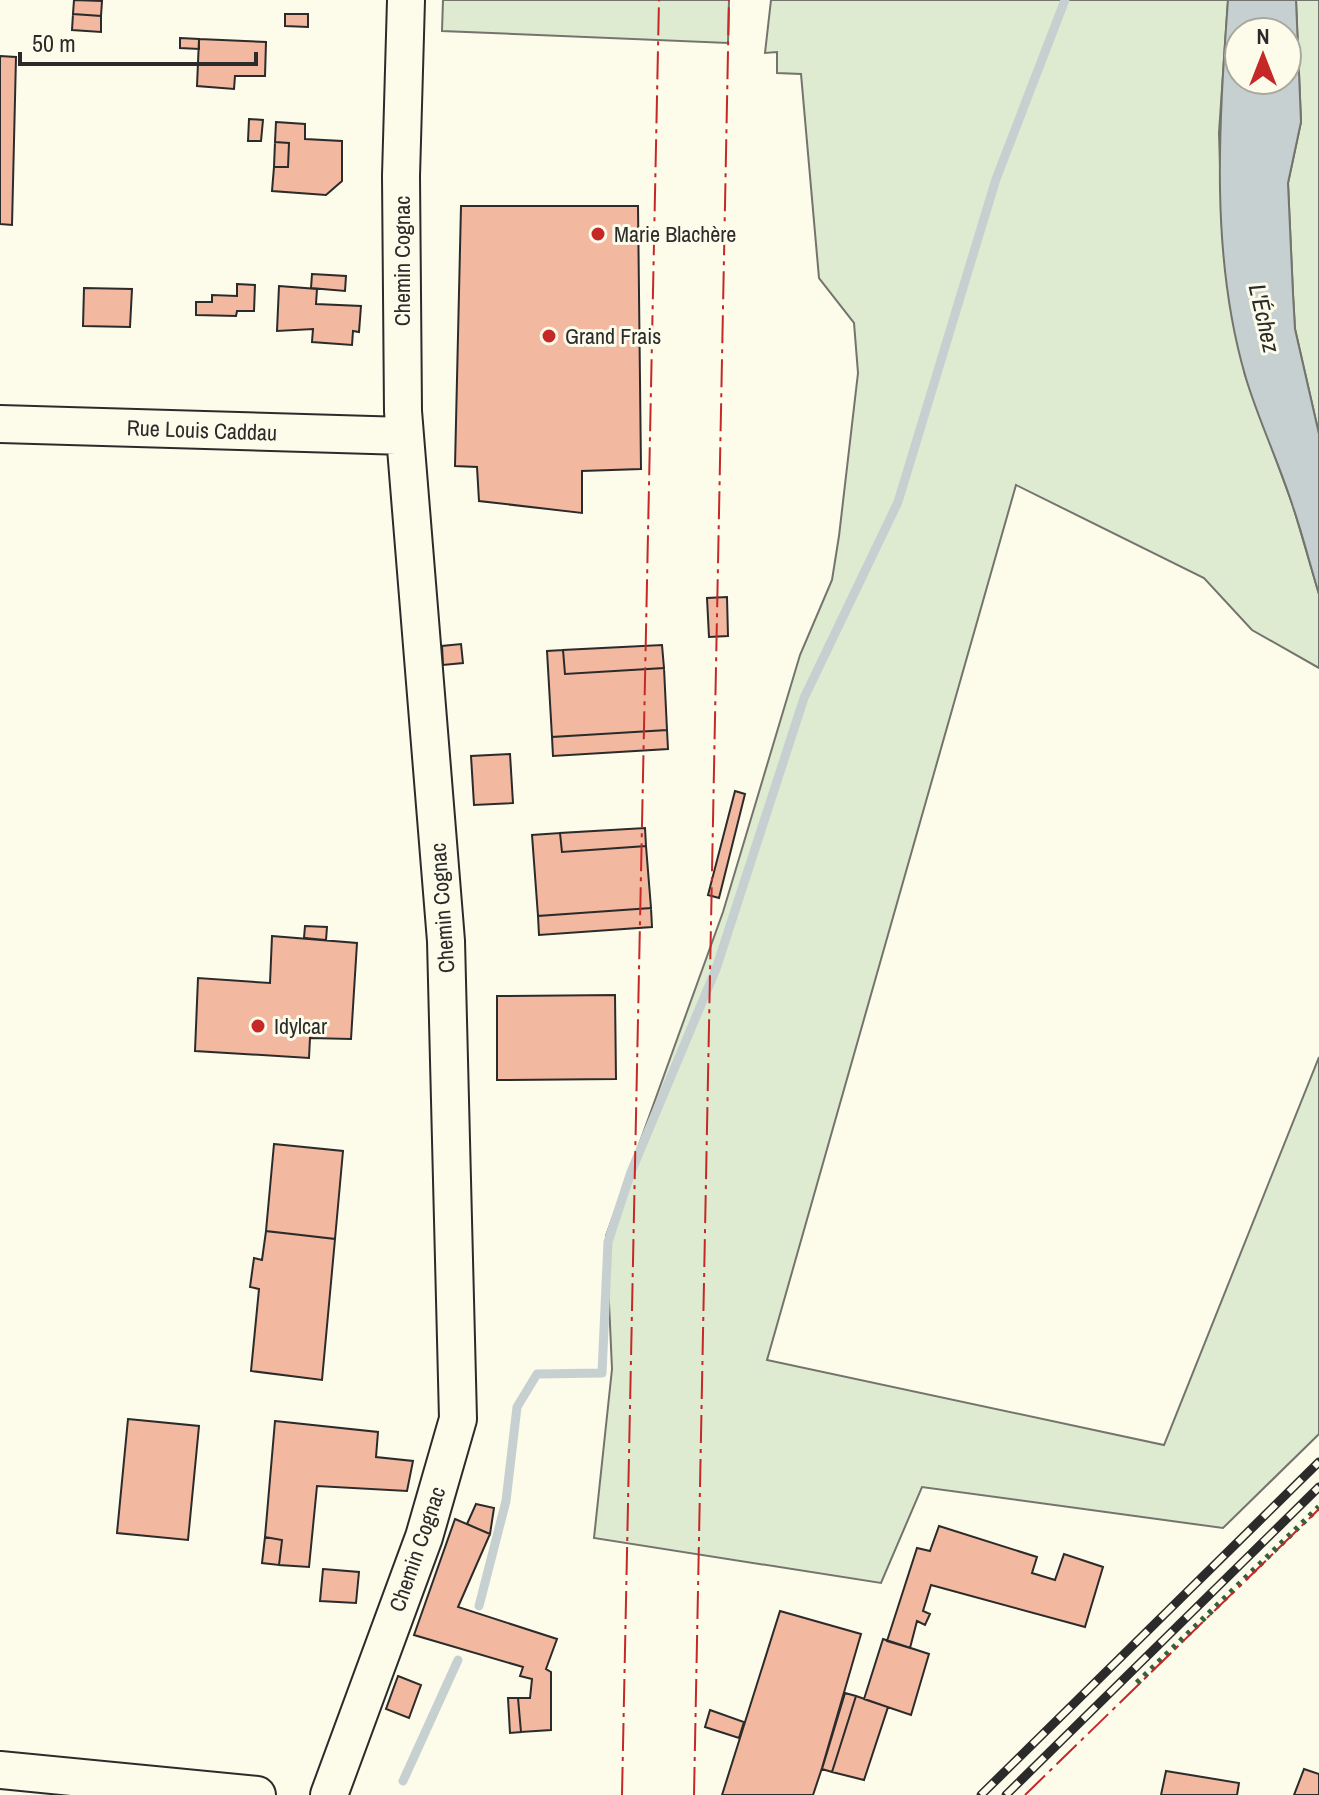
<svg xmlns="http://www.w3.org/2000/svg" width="1319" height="1795" viewBox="0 0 1319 1795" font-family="'Archivo Narrow',sans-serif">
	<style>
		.green { fill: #deebd1; stroke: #74746e; stroke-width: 2 }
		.water { fill: #c7d0d0; stroke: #74746e; stroke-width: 2; fill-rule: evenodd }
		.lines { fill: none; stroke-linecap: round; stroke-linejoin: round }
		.stream { stroke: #c7d0d0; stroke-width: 9 }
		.building { fill: #f2b8a0; stroke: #2b2b2b; stroke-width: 2 }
		.minor-casing { stroke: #2b2b2b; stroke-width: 40 }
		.minor { stroke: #fdfbea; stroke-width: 36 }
		.rail-casing { stroke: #2b2b2b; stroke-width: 9 }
		.rail { stroke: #fdfbea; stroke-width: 6; stroke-dasharray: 18; stroke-linecap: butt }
		.hedge { stroke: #34623c; stroke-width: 6; stroke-dasharray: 4 6; stroke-linecap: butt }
		.power { stroke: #c62828; stroke-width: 2; stroke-dasharray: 28 6 4 6; stroke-linecap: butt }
		.poi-dot { fill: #c62828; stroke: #fdfbea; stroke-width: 3 }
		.labels { text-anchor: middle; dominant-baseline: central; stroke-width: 6; stroke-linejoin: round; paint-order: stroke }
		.poi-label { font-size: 22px; fill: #2b2b2b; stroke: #fdfbea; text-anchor: start }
		.street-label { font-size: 22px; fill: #2b2b2b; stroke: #fdfbea }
		.water-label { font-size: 24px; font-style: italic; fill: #2b2b2b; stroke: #fdfbea }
	</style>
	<rect width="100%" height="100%" fill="#fdfbea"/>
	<path class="green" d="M 443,0 L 729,0 L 728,43 L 442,31 Z
		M 771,0 L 1228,0 L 1219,133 L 1221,197 L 1234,321 L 1245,375 L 1293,506 L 1319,594 L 1319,668 L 1252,630 L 1204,578 L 1016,485 L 767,1360 L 1164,1445 L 1319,1057 L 1319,1434 L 1223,1528 L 922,1487 L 881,1583 L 594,1538 L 612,1369 L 606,1236 L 723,912 L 800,655 L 832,580 L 839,536 L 858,373 L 854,323 L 819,278 L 801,74 L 777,73 L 777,52 L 765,53 Z
		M 1296,0 L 1319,0 L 1319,434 L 1295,329 L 1293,294 L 1288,183 L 1301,122 Z"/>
	<path class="water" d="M 1228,0 L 1296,0 L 1301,122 L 1288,183 L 1293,294 L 1295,329 L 1319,434 L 1319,594 C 1310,565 1303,536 1293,507 C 1279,462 1258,420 1245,375 C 1210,254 1219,124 1228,0 ZM 1239,32 L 1287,32 L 1287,80 L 1239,80 Z"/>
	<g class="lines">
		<path class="stream" d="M 479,1606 L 506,1501 L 517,1407 L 537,1374 L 602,1373 L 608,1242 L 631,1172 L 716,969 L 804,698 L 898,502 L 996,179 L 1065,0
			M 403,1781 L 458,1660"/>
	</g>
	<path class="building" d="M 74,0 L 102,1 L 101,16 L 73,14 Z
		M 73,14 L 101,16 L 101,32 L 72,30 Z
		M 285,14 L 308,14 L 308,27 L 285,26 Z
		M 180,38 L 199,39 L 199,49 L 180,48 Z
		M 199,39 L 266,42 L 265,76 L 235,76 L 234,89 L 197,86 Z
		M 0,56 L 16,57 L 12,225 L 0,224 Z
		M 249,119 L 263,120 L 261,141 L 248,141 Z
		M 276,122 L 305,124 L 305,139 L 342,141 L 342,181 L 326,195 L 272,191 L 274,167 L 288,167 L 289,143 L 275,142 Z
		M 275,142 L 289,143 L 288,167 L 274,167 Z
		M 461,206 L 638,206 L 641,469 L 582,471 L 582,513 L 479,501 L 477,467 L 455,466 Z
		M 312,274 L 346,276 L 345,291 L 311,288 Z
		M 237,284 L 255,285 L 254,311 L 237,311 L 236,316 L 196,315 L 196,302 L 212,302 L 212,295 L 237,296 Z
		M 279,286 L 317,289 L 316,304 L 361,306 L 359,332 L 353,331 L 352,345 L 312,342 L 313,329 L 277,331 Z
		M 84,288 L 132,289 L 130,327 L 83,326 Z
		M 727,597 L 728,636 L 709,637 L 707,598 Z
		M 461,644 L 463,663 L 443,665 L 442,646 Z
		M 662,645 L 664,668 L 565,674 L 563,650 Z
		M 563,650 L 565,674 L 664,668 L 667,730 L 552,737 L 547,651 Z
		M 667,730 L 668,749 L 553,756 L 552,737 Z
		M 510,754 L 513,803 L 474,805 L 471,756 Z
		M 735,791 L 745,794 L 719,898 L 708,895 Z
		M 645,828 L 646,846 L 562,852 L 560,833 Z
		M 560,833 L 562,852 L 646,846 L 651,908 L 538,916 L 532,835 Z
		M 651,908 L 652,927 L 539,935 L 538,916 Z
		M 305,926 L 327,927 L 326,940 L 304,938 Z
		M 272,936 L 357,943 L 351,1039 L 310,1038 L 309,1058 L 195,1051 L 198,978 L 270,983 Z
		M 615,995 L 616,1079 L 497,1080 L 497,996 Z
		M 274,1144 L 343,1151 L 335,1239 L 266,1231 Z
		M 266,1231 L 335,1239 L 322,1380 L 251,1371 L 259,1289 L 250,1287 L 254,1258 L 262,1260 Z
		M 128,1419 L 199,1426 L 188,1540 L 117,1533 Z
		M 275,1421 L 378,1432 L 376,1457 L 413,1461 L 407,1491 L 317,1486 L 309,1567 L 279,1565 L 282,1540 L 265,1537 Z
		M 476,1504 L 494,1508 L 490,1534 L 467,1524 Z
		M 455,1519 L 490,1534 L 458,1607 L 557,1639 L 546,1669 L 551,1672 L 551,1730 L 521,1732 L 518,1698 L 530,1698 L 532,1679 L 520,1676 L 523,1667 L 414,1635 Z
		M 939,1526 L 1037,1557 L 1032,1573 L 1055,1580 L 1064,1554 L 1103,1567 L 1085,1627 L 931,1585 L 923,1611 L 930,1614 L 925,1625 L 917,1621 L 910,1648 L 887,1641 L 917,1548 L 930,1551 Z
		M 265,1537 L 282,1540 L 279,1565 L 262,1563 Z
		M 323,1569 L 359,1572 L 356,1603 L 320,1601 Z
		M 780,1611 L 861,1634 L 822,1768 L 813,1795 L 722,1795 Z
		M 883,1639 L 929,1654 L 911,1715 L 864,1699 Z
		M 398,1676 L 421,1685 L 409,1718 L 386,1709 Z
		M 845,1693 L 856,1696 L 832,1772 L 822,1769 Z
		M 856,1696 L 888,1707 L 864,1780 L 832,1772 Z
		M 508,1698 L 518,1698 L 521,1732 L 510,1733 Z
		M 710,1710 L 744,1722 L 739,1738 L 705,1727 Z
		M 1304,1769 L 1319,1774 L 1319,1795 L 1294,1795 Z
		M 1166,1771 L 1239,1783 L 1237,1795 L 1161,1795 Z"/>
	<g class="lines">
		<defs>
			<path id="minor" d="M 0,424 L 405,436
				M 0,1770 L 257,1795
				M 329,1795 L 424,1537 L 458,1419 L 446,941 L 403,411 L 401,176 L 406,0"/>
		</defs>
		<use href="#minor" class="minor-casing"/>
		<use href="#minor" class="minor"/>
		<defs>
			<path id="rail" d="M 981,1795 L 1319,1462
				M 1006,1795 L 1319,1487"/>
		</defs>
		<use href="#rail" class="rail-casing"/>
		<use href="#rail" class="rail"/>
		<path class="hedge" d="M 1137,1683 L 1319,1507"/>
		<path class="power" d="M 622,1795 L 659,0
			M 694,1795 L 729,0
			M 1025,1795 L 1319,1509"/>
	</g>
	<g class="poi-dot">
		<circle cx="598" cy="234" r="8"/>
		<circle cx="549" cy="336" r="8"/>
		<circle cx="258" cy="1026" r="8"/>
	</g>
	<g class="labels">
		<g class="poi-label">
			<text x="614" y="234">Marie Blachère</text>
			<text x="565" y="336">Grand Frais</text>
			<text x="274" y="1026">Idylcar</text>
		</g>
		<g class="street-label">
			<text transform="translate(402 261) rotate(-90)">Chemin Cognac</text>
			<text transform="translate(202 430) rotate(2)">Rue Louis Caddau</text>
			<text transform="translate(442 908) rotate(-94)">Chemin Cognac</text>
			<text transform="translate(417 1549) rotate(-71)">Chemin Cognac</text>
		</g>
		<g class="water-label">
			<text transform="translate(1265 318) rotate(77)">L'Échez</text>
		</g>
	</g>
	<g transform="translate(1263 56)"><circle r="38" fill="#fdfbea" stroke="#a9a89e" stroke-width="2"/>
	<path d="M0-6L14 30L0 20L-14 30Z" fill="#c62828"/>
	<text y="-12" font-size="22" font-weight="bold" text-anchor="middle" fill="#2b2b2b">N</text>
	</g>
	<path d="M20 52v12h236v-12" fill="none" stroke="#2b2b2b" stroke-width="4"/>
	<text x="32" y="52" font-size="24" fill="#2b2b2b" stroke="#fdfbea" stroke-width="6" paint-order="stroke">50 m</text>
</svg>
